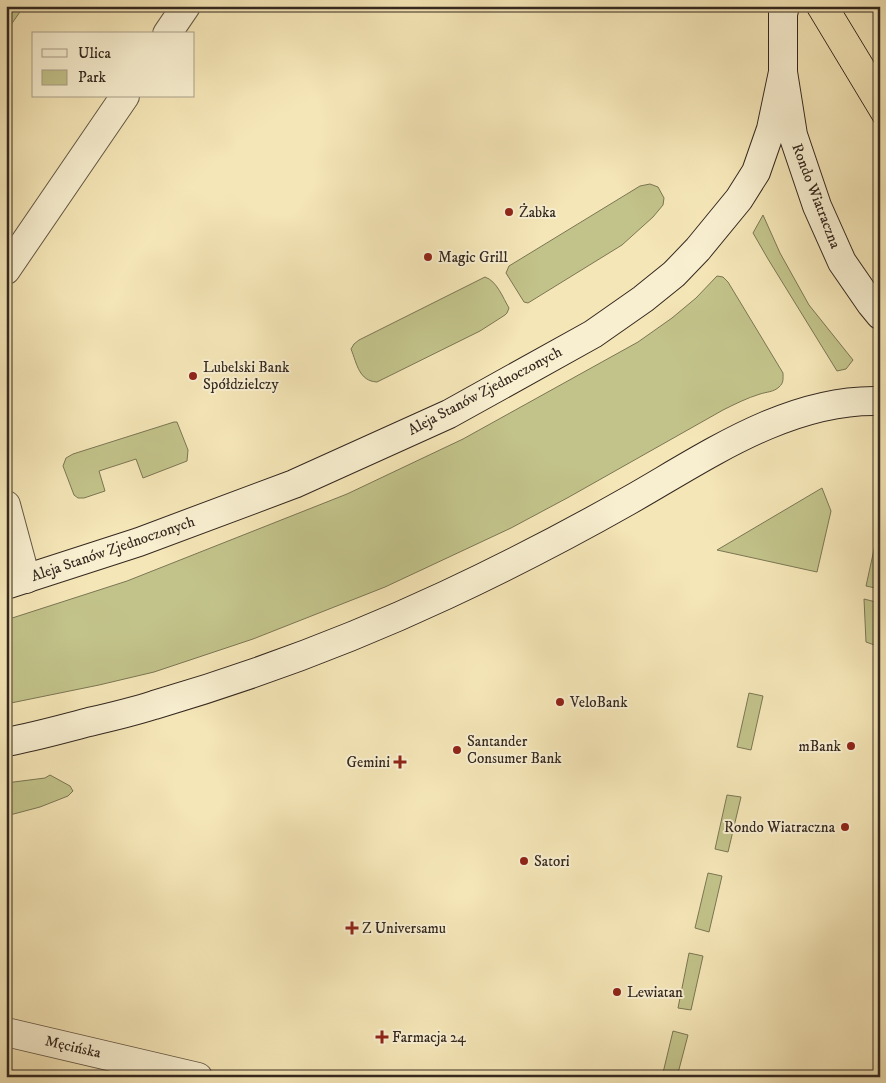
<svg xmlns="http://www.w3.org/2000/svg" width="886" height="1083" viewBox="0 0 886 1083" font-family="'IM FELL DW Pica',serif">
	<style>
		.green { fill: #c2c38a; stroke: #7b7654 }
		.lines { fill: none; stroke-linecap: round; stroke-linejoin: round }
		.street-casing { stroke: #645845; stroke-width: 30 }
		.secondary-casing { stroke: #34281f; stroke-width: 30 }
		.street { stroke: #f8efd0; stroke-width: 28 }
		.secondary { stroke: #f8efd0; stroke-width: 28 }
		.tram { stroke: #34281f; stroke-width: 1 }
		.poi-dot { fill: #8f2418; stroke: #f8efd0; stroke-width: 2 }
		.labels { text-anchor: middle; dominant-baseline: central; stroke-width: 4; stroke-linejoin: round; paint-order: stroke }
		.street-label { font-size: 15px; fill: #34281f; stroke: #f8efd0 }
		.poi-label { font-size: 15px; fill: #34281f; stroke: #f8efd0; text-anchor: start }
	</style>
	<rect width="100%" height="100%" fill="#f5e6b7"/>
	<filter id="stains"><feTurbulence type="fractalNoise" baseFrequency=".004" numOctaves="4"/><feColorMatrix values="0 0 0 0 .2 0 0 0 0 .09 0 0 0 0 .02 0 0 0 .5 -.17"/></filter>
	<radialGradient id="worn" r=".72"><stop offset=".6" stop-color="#630" stop-opacity="0"/><stop offset="1" stop-color="#630" stop-opacity=".3"/></radialGradient>
	<path class="green" d="M 6,6 L 24,6 L 6,32 Z
		M 650,184 L 658,187 L 664,198 L 663,205 L 653,217 L 622,245 L 528,303 L 524,302 L 506,273 L 509,266 L 640,186 Z
		M 763,215 L 780,253 L 809,305 L 853,360 L 846,369 L 837,371 L 768,259 L 753,233 Z
		M 717,276 L 723,277 L 728,282 L 783,373 C 783,378 784,383 779,387 C 774,392 766,392 760,394 C 747,398 735,404 723,410 L 569,497 L 511,528 L 385,587 L 253,639 L 154,672 L 99,685 L 6,704 L 6,620 L 127,581 L 347,494 L 463,439 L 638,342 L 672,318 L 696,298 Z
		M 485,277 C 497,281 503,298 509,308 L 507,313 L 505,315 L 480,331 L 377,382 C 359,381 357,364 351,349 L 354,344 L 359,340 Z
		M 174,422 L 177,422 L 188,450 L 187,461 L 143,478 L 136,459 L 99,471 L 105,491 L 84,498 L 78,498 L 74,495 L 63,466 L 66,458 L 73,454 Z
		M 822,488 L 831,511 L 817,572 L 717,550 Z
		M 880,522 L 880,589 L 866,586 Z
		M 864,599 L 880,603 L 880,647 L 866,642 Z
		M 749,693 L 763,696 L 751,750 L 737,747 Z
		M 50,775 L 70,786 L 73,791 L 68,796 L 40,807 L 6,816 L 6,783 L 45,778 Z
		M 727,795 L 741,797 L 728,852 L 715,849 Z
		M 708,873 L 722,876 L 709,932 L 695,928 Z
		M 689,953 L 703,956 L 691,1010 L 678,1008 Z
		M 673,1031 L 688,1035 L 677,1077 L 662,1077 Z"/>
	<g class="lines">
		<defs>
			<path id="street" d="M 167,34 L 186,6
				M 6,270 L 125,96
				M 6,505 L 26,579
				M 6,1032 L 198,1077"/>
			<path id="secondary" d="M 785,6 L 783,14 L 783,72 L 793,135 L 817,206 L 842,262 L 871,304 L 880,315
				M 6,585 L 139,542 L 294,484 L 449,414 L 593,334 L 643,299 L 674,274 L 698,249 L 739,199 L 756,172 L 771,129 L 783,72
				M 6,742 C 34,737 62,729 89,722 C 111,717 132,712 154,705 C 253,676 352,639 446,595 C 508,566 568,535 628,501 C 704,458 788,398 880,401"/>
		</defs>
		<use href="#street" class="street-casing"/>
		<use href="#secondary" class="secondary-casing"/>
		<use href="#street" class="street"/>
		<use href="#secondary" class="secondary"/>
		<path class="tram" d="M 804,6 L 880,132
			M 840,6 L 880,72
			M 877,6 L 880,12"/>
	</g>
	<g class="poi-dot">
		<circle cx="509" cy="212" r="5"/>
		<circle cx="428" cy="257" r="5"/>
		<circle cx="193" cy="376" r="5"/>
		<circle cx="560" cy="702" r="5"/>
		<circle cx="851" cy="746" r="5"/>
		<circle cx="457" cy="750" r="5"/>
		<path d="M397.5 754.5h5v5h5v5h-5v5h-5v-5h-5v-5h5z"/>
		<circle cx="845" cy="827" r="5"/>
		<circle cx="524" cy="861" r="5"/>
		<path d="M349.5 920.5h5v5h5v5h-5v5h-5v-5h-5v-5h5z"/>
		<circle cx="617" cy="992" r="5"/>
		<path d="M379.5 1029.5h5v5h5v5h-5v5h-5v-5h-5v-5h5z"/>
	</g>
	<g class="labels">
		<g class="street-label">
			<text transform="translate(816 196) rotate(69)">Rondo Wiatraczna</text>
			<text transform="translate(485 391) rotate(-28)">Aleja Stanów Zjednoczonych</text>
			<text transform="translate(113 549) rotate(-19)">Aleja Stanów Zjednoczonych</text>
			<text transform="translate(73 1047) rotate(13)">Męcińska</text>
		</g>
		<g class="poi-label">
			<text x="519" y="212">Żabka</text>
			<text x="438" y="257">Magic Grill</text>
			<text x="203" y="367">Lubelski Bank<tspan x="203" dy="17">Spółdzielczy</tspan></text>
			<text x="570" y="702">VeloBank</text>
			<text x="467" y="741">Santander<tspan x="467" dy="17">Consumer Bank</tspan></text>
			<text x="841" y="746" text-anchor="end">mBank</text>
			<text x="390" y="762" text-anchor="end">Gemini</text>
			<text x="835" y="827" text-anchor="end">Rondo Wiatraczna</text>
			<text x="534" y="861">Satori</text>
			<text x="362" y="928">Z Universamu</text>
			<text x="627" y="992">Lewiatan</text>
			<text x="392" y="1037">Farmacja 24</text>
		</g>
	</g>
	<rect width="886" height="1083" fill="none" stroke="#f5e6b7" stroke-width="25"/>
	<rect x="8" y="8" width="871" height="1068" fill="none" stroke="#34281f" stroke-width="2.5"/>
	<rect x="12" y="12" width="861" height="1058" fill="none" stroke="#34281f"/>
	<rect x="32" y="32" width="162" height="65" fill="#f8efd0" stroke="#aa9f89"/>
	<rect x="42" y="49" width="25" height="8" fill="#f8efd0" stroke="#aa9f89"/>
	<text x="78" y="58" font-size="15" fill="#34281f">Ulica</text>
	<rect x="42" y="70" width="25" height="15" fill="#c2c38a" stroke="#aa9f89"/>
	<text x="78" y="82" font-size="15" fill="#34281f">Park</text>
	<rect width="100%" height="100%" filter="url(#stains)"/>
	<rect width="100%" height="100%" fill="url(#worn)"/>
</svg>
